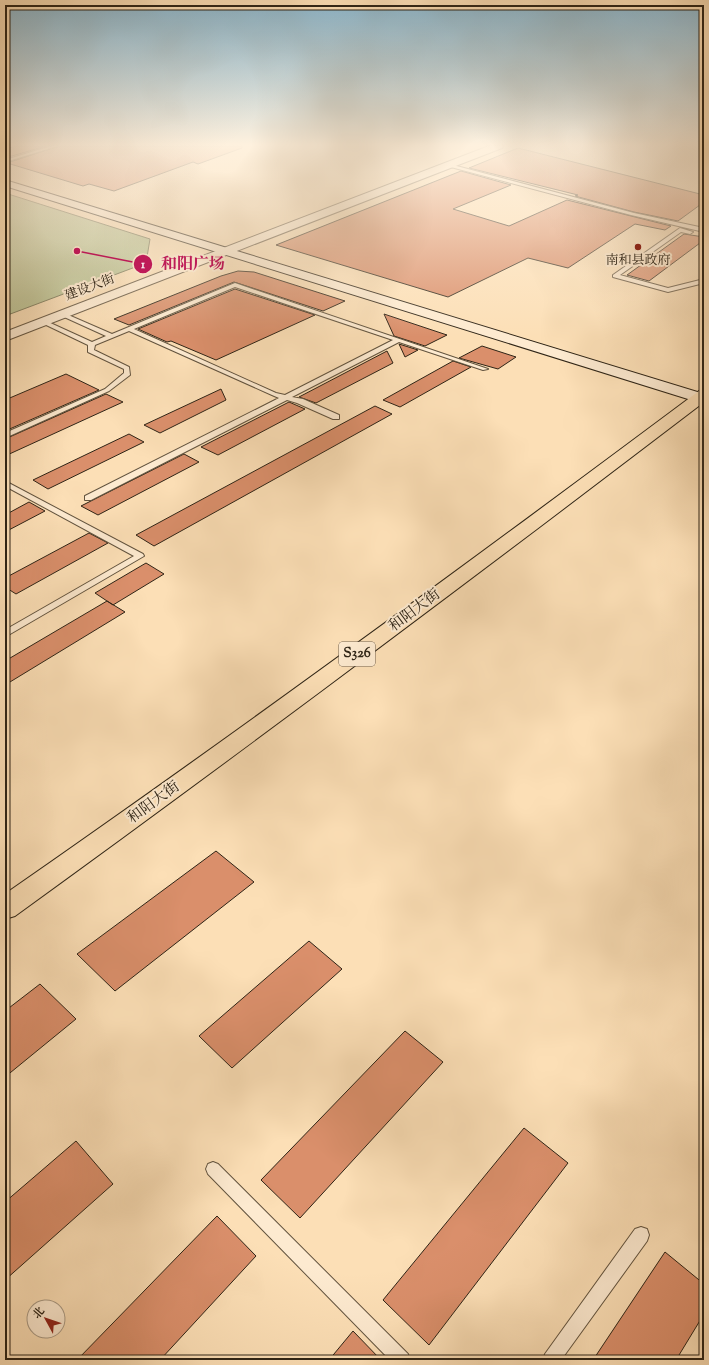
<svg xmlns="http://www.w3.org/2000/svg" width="709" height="1365" viewBox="0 0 709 1365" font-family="'Sorts Mill Goudy','Noto Serif SC',serif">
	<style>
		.green { fill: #b9c392; stroke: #747454 }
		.building { fill: #da8f6b; stroke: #2e2416 }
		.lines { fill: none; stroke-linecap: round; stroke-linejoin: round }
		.service-casing { stroke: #62533e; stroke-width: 2 }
		.tertiary-casing { stroke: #62533e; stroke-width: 2 }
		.secondary-casing { stroke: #2e2416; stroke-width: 2 }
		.primary-casing { stroke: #2e2416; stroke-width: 2 }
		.service { fill: #fdead0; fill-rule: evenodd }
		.tertiary { fill: #fdead0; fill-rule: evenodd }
		.secondary { fill: #fdead0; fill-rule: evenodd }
		.primary { fill: #fcdfb6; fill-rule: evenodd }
		.poi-dot { fill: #8f2418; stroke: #fdead0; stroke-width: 1.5 }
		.labels { text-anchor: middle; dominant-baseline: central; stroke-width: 4; stroke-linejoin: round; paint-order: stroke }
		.far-poi-label { font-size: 13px; fill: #2e2416; stroke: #fdead0 }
		.far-street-label { font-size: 13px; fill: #2e2416; stroke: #fdead0 }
		.shield { fill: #fdead0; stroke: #6c5f4e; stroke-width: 1 }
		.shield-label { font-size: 14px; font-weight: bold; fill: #2e2416 }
		.street-label { font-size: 15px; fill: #2e2416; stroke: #fdead0 }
		.leader { fill: none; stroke: #c2185b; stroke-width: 1.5 }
		.callout-dot { fill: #c2185b; stroke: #fdead0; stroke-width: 1.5 }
		.mark-label { font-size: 12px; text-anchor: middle; font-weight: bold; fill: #fff }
		.callout-label { font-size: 16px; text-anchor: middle; font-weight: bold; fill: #c2185b; stroke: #fdead0; stroke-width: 4; stroke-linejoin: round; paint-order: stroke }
	</style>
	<rect width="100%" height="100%" fill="#fcdfb6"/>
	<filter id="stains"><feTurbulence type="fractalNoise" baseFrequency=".005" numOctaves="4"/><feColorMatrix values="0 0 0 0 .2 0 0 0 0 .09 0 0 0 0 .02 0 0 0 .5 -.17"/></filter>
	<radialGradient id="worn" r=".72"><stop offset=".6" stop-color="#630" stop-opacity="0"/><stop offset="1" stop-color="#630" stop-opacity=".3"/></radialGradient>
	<path class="green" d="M 5,193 L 150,239 L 146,263 L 5,316 Z"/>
	<path class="building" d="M 16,146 L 46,146 L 5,158 L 5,149 Z
		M 59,146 L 242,146 L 242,148 L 198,164 L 193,162 L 114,191 L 89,184 L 83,186 L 7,163 Z
		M 518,148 L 704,195 L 704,202 L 678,221 L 634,212 L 575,196 L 578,195 L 469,168 Z
		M 461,171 L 511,185 L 453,209 L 509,226 L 567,200 L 671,226 L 665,230 L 635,224 L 568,268 L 528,258 L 448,297 L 276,245 Z
		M 684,234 L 704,237 L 704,240 L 649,281 L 627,275 Z
		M 238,271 L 254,272 L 345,301 L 323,311 L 234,282 L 129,325 L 114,319 L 221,276 Z
		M 235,289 L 315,315 L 216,360 L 171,341 L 167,342 L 138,329 Z
		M 384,314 L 447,335 L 425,346 L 394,336 Z
		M 399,344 L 418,350 L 405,357 Z
		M 482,346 L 516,357 L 498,369 L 459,358 Z
		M 387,351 L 393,363 L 316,403 L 299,397 Z
		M 453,361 L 471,367 L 400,407 L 383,400 Z
		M 66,374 L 99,390 L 5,431 L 5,400 Z
		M 221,389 L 226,400 L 160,433 L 144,425 Z
		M 106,394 L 123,402 L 5,456 L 5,439 Z
		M 289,402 L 305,409 L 218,455 L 201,447 Z
		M 375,406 L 392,414 L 154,546 L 136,535 Z
		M 129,434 L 144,442 L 48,489 L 33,480 Z
		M 184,454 L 199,462 L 98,515 L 81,506 Z
		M 29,502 L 45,511 L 5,532 L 5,515 Z
		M 89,533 L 108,543 L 16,594 L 5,587 L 5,578 Z
		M 146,563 L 164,574 L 113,605 L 95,593 Z
		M 107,601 L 125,612 L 5,685 L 5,661 Z
		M 216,851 L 254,882 L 115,991 L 77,954 Z
		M 309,941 L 342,969 L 232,1068 L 199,1036 Z
		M 40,984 L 76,1019 L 5,1077 L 5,1011 Z
		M 405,1031 L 443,1062 L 300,1218 L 261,1180 Z
		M 524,1128 L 568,1163 L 429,1345 L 383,1300 Z
		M 76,1141 L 113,1184 L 5,1280 L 5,1202 Z
		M 217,1216 L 256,1256 L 160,1360 L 77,1360 Z
		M 665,1252 L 704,1284 L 704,1314 L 676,1360 L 593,1360 Z
		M 353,1331 L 381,1360 L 329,1360 Z"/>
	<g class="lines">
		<defs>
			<path id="service" d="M 51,146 L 58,146 L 5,162 L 5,160 Z
				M 449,164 L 634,213 L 704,228 L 704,232 L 631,215 L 447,166 Z
				M 680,228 L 693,232 L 690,234 L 681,232 L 620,275 L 668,288 L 704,279 L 704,283 L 668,292 L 613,277 L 613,275 Z
				M 235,283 L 488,369 L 483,370 L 399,342 L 292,397 L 303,399 L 339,415 L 339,419 L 333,419 L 297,403 L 287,400 L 91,500 L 85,500 L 85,496 L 279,398 L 272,395 L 129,331 L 95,345 L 94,350 L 129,367 L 130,375 L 109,391 L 5,438 L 5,433 L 105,389 L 124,373 L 124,369 L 88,352 L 88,345 L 42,323 L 42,321 L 46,321 L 92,342 L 106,336 L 62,316 L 62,314 L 66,314 L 112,334 ZM 235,287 L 393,340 L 285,395 L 276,393 L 134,329 Z
				M 5,481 L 143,554 L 144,556 L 5,637 L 5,630 L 134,556 L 5,486 Z
				M 213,1162 L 218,1164 L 408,1354 L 410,1360 L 390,1360 L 208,1174 L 206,1169 L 208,1164 Z
				M 641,1227 L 647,1229 L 649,1235 L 647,1241 L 561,1360 L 543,1360 L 545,1354 L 635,1229 Z"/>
			<path id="tertiary" d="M 489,146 L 503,146 L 502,148 L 5,341 L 5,332 Z"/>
			<path id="secondary" d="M 5,180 L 704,394 L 704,404 L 5,186 Z"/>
			<path id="primary" d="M 704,389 L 704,402 C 476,576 247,748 15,916 L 5,919 L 5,894 C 240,731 470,562 699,391 Z"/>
		</defs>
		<use href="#service" class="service-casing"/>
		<use href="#tertiary" class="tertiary-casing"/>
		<use href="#secondary" class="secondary-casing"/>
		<use href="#primary" class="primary-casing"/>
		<use href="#service" class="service"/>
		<use href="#tertiary" class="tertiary"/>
		<use href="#secondary" class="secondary"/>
		<use href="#primary" class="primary"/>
	</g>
	<linearGradient id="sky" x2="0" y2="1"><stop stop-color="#8bb8d0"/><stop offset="0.43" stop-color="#fef1de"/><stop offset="1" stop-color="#fef1de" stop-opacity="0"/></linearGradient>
	<rect width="709" height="337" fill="url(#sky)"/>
	<circle class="poi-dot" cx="638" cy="247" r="4"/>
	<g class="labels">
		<g class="far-poi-label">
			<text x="638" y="261">南和县政府</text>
		</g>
		<g class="far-street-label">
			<text transform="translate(90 288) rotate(-21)">建设大街</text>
		</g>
		<rect class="shield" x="339" y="642" width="36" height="24" rx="3"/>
		<g class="shield-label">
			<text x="357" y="654">S326</text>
		</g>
		<g class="street-label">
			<text transform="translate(415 611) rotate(-37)">和阳大街</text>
			<text transform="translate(154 803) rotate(-36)">和阳大街</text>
		</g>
	</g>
	<path class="leader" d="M77 251L143 264"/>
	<g class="callout-dot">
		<circle cx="77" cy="251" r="4"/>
		<circle cx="143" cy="264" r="10"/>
	</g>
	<g class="mark-label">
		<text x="143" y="268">1</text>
	</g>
	<g class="callout-label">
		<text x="193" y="269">和阳广场</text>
	</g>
	<rect width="709" height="1365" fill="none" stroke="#fcdfb6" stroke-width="20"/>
	<rect x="6" y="6" width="697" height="1353" fill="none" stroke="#2e2416" stroke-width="2"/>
	<rect x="10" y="10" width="689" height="1345" fill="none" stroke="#2e2416"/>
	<g transform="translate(46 1319) rotate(310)"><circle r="19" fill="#fdead0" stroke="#aa9b86"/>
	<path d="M0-3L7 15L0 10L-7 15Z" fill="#8f2418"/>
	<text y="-6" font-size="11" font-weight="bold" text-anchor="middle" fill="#2e2416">北</text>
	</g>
	<rect width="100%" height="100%" filter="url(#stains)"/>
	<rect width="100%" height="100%" fill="url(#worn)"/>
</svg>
